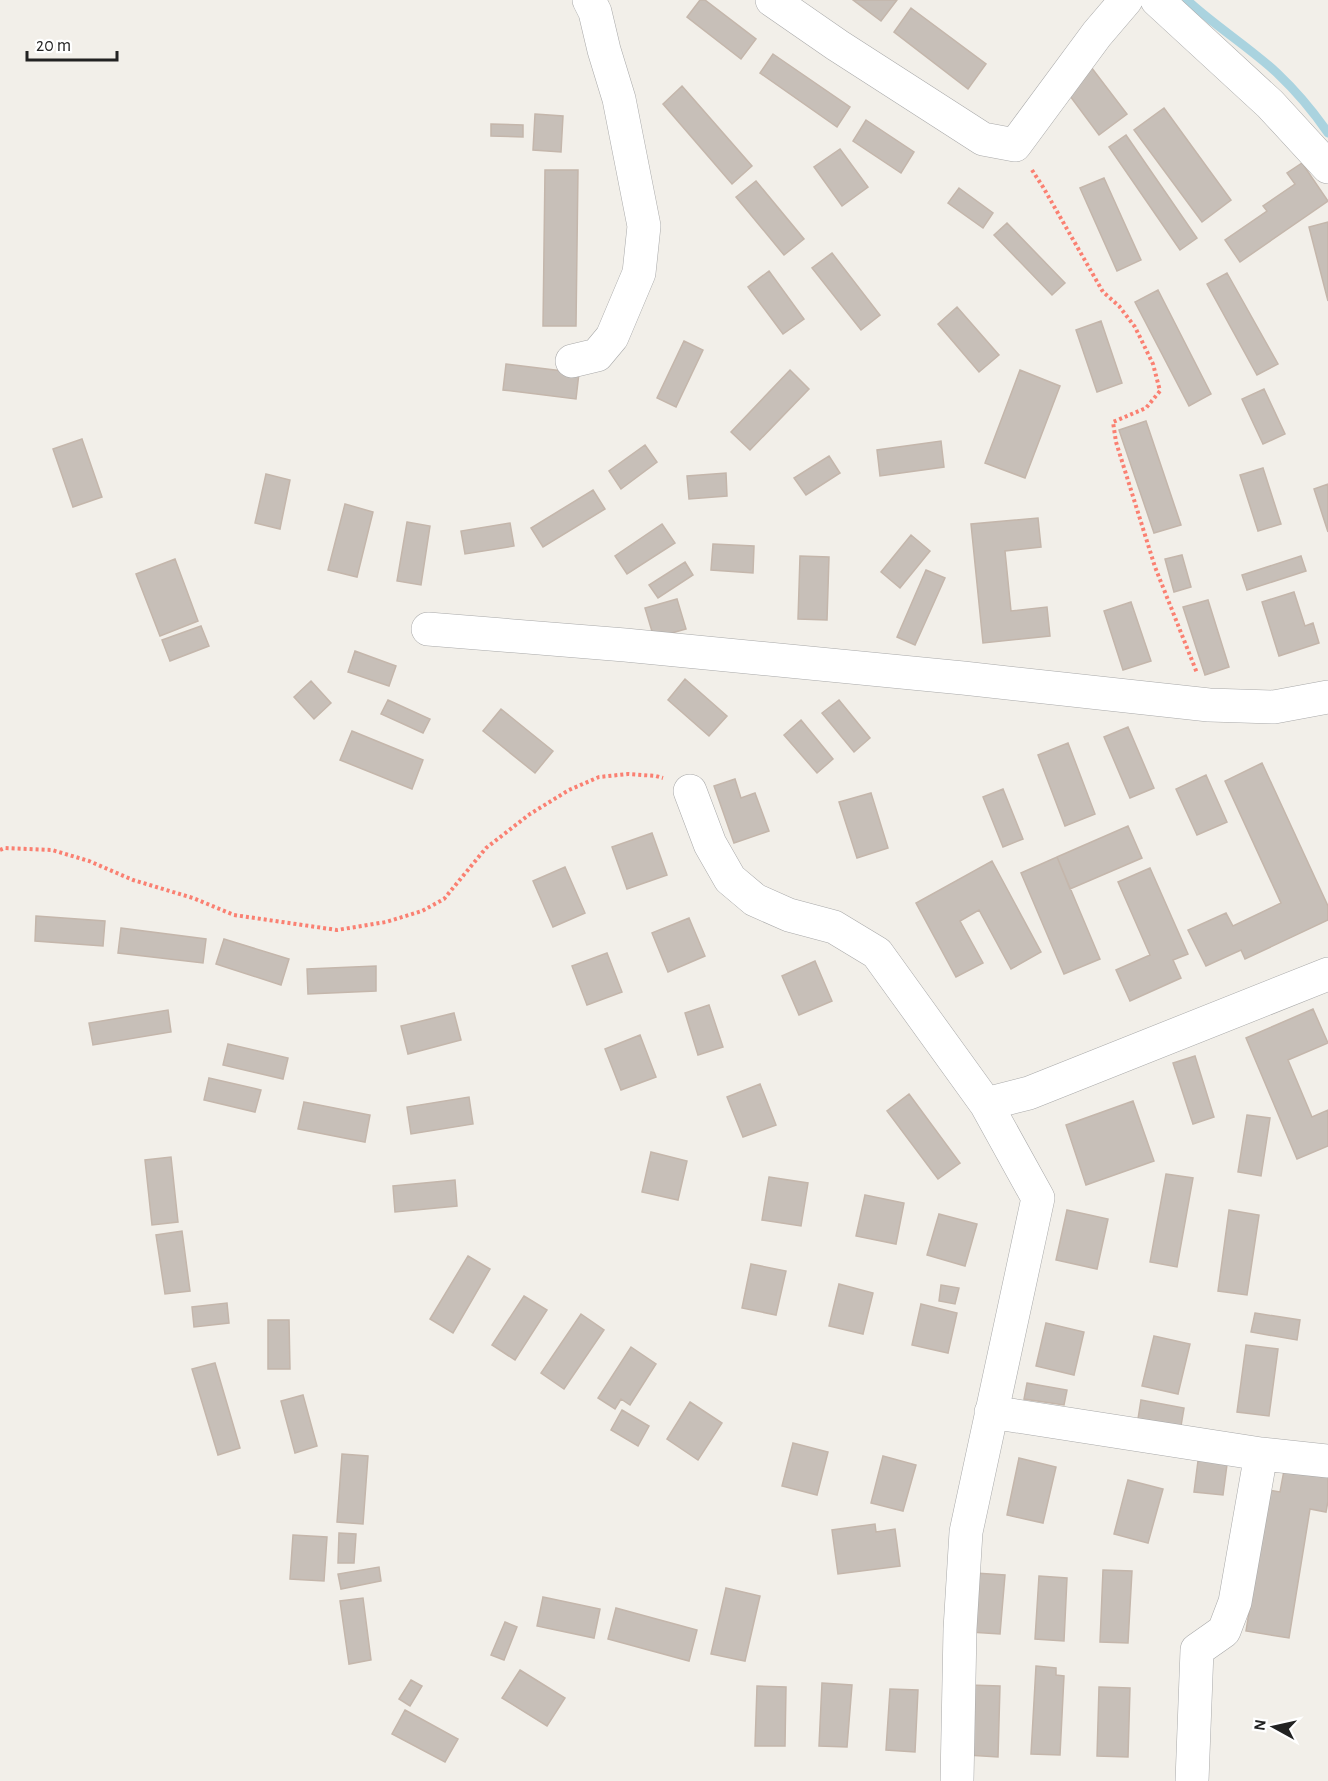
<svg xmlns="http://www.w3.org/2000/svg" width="1328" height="1781" viewBox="0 0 1328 1781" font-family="'Alegreya Sans',sans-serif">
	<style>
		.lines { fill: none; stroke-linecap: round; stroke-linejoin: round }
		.stream { stroke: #aad3df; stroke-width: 9 }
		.building { fill: #c7bfb8; stroke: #c4b6ab; stroke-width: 1.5 }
		.street-casing { stroke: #a9a9a9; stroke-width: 34 }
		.path { stroke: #fa8072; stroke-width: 4; stroke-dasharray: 3 3; stroke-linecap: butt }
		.street { stroke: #fff; stroke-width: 33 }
	</style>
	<rect width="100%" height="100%" fill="#f2efe9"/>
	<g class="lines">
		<path class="stream" d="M 1187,0 C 1215,26 1249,47 1277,73 C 1296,91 1313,111 1328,133"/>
	</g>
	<path class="building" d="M 700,0 L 705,0 L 756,39 L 741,59 L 687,17 Z
		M 853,0 L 897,0 L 881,21 Z
		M 911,8 L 986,64 L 968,89 L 894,32 Z
		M 773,54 L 850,107 L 837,127 L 760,73 Z
		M 1091,67 L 1127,114 L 1099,135 L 1064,88 Z
		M 682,86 L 752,166 L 732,184 L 663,104 Z
		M 1164,108 L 1231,200 L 1202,222 L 1134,130 Z
		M 535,114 L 563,116 L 561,152 L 533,150 Z
		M 866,120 L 914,152 L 901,173 L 853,141 Z
		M 491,124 L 523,125 L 523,137 L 491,136 Z
		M 1126,135 L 1197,238 L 1180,250 L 1109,147 Z
		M 840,149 L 868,187 L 842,206 L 814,167 Z
		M 1302,163 L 1328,201 L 1240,262 L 1225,240 L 1267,211 L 1263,206 L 1295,184 L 1287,173 Z
		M 545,170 L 578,170 L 576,326 L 543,326 Z
		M 1104,178 L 1141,260 L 1117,271 L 1080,188 Z
		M 756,181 L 804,239 L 784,255 L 736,197 Z
		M 959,188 L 993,213 L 983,228 L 948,203 Z
		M 1328,222 L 1328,301 L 1309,227 Z
		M 1007,223 L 1065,283 L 1052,295 L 994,235 Z
		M 832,253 L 880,315 L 861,330 L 812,268 Z
		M 769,271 L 804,319 L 783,334 L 748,287 Z
		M 1227,273 L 1278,364 L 1257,375 L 1207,284 Z
		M 1158,290 L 1211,394 L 1189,406 L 1135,302 Z
		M 957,307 L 999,355 L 979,372 L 938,324 Z
		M 1101,321 L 1122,383 L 1097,392 L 1076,330 Z
		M 684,341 L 703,350 L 676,407 L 657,398 Z
		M 506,364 L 579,373 L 576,399 L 503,390 Z
		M 790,370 L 809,389 L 750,450 L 731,432 Z
		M 1020,370 L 1060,386 L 1025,478 L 985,463 Z
		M 1264,389 L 1285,434 L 1263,444 L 1242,399 Z
		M 1146,421 L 1181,525 L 1154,533 L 1119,430 Z
		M 82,439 L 102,497 L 73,507 L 53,449 Z
		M 941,441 L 944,467 L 880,476 L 877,450 Z
		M 645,445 L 657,462 L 621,489 L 609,471 Z
		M 829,456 L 840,473 L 806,495 L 794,478 Z
		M 1263,468 L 1281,524 L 1258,531 L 1240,475 Z
		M 726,473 L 727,496 L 689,499 L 687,476 Z
		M 266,474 L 290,480 L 280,529 L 255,523 Z
		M 1328,484 L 1328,532 L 1314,489 Z
		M 593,490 L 605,509 L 543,547 L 531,528 Z
		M 345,504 L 373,512 L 357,577 L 328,570 Z
		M 1038,518 L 1041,547 L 1005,551 L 1011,611 L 1047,607 L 1050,636 L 983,643 L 971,524 Z
		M 407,522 L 430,526 L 421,585 L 397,581 Z
		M 510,523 L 514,546 L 465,554 L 461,531 Z
		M 662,524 L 675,543 L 627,574 L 615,556 Z
		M 911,535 L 930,551 L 900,588 L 881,572 Z
		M 713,544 L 754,546 L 753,573 L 711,570 Z
		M 1182,555 L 1191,587 L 1174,592 L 1165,559 Z
		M 800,556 L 829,557 L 827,620 L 798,619 Z
		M 1301,556 L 1306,571 L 1247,590 L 1242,575 Z
		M 175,559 L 198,621 L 160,636 L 136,574 Z
		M 685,562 L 693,575 L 658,598 L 649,585 Z
		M 926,570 L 945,578 L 915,645 L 897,637 Z
		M 1294,592 L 1305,626 L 1313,623 L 1319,643 L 1279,656 L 1262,602 Z
		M 677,599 L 686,629 L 654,638 L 645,608 Z
		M 1208,600 L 1229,667 L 1205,675 L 1183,607 Z
		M 1131,602 L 1151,661 L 1123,670 L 1104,611 Z
		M 201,626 L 209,646 L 170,661 L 162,640 Z
		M 355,651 L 396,666 L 389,686 L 348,672 Z
		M 685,679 L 727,716 L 709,736 L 668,700 Z
		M 311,681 L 331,703 L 314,719 L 294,697 Z
		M 388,700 L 430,719 L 423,733 L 381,714 Z
		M 839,700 L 870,738 L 854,752 L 822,713 Z
		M 501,709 L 553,751 L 535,773 L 483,731 Z
		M 801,720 L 833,759 L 817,773 L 784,735 Z
		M 1128,727 L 1154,788 L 1130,798 L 1104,737 Z
		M 352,731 L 423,760 L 412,789 L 340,760 Z
		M 1068,743 L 1095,814 L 1065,826 L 1038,755 Z
		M 1262,763 L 1328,906 L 1328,920 L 1245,959 L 1241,950 L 1206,966 L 1188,930 L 1226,913 L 1233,926 L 1281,903 L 1225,781 Z
		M 1206,775 L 1227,822 L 1197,835 L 1176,789 Z
		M 735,779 L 741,798 L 755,793 L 769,831 L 734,843 L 714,786 Z
		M 1003,789 L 1023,839 L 1003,847 L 983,797 Z
		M 871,793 L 888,848 L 857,858 L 839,802 Z
		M 1128,826 L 1142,858 L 1070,889 L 1057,857 Z
		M 652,833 L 667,875 L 627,889 L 612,847 Z
		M 1057,857 L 1100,959 L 1064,974 L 1021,873 Z
		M 992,861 L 1041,952 L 1011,969 L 979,910 L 960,921 L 983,963 L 956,977 L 916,903 Z
		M 565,867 L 585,913 L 553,927 L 533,881 Z
		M 1150,868 L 1188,954 L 1173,960 L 1181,978 L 1130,1001 L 1116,970 L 1150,955 L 1118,882 Z
		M 36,916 L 105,921 L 103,946 L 35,941 Z
		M 689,918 L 705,956 L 668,972 L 652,933 Z
		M 121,928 L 206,939 L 203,963 L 118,953 Z
		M 224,939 L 289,959 L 281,985 L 216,964 Z
		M 607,953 L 622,992 L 587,1005 L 572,966 Z
		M 815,961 L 832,1001 L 799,1015 L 782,976 Z
		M 376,966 L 376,991 L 308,994 L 307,969 Z
		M 709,1005 L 723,1047 L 698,1055 L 685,1013 Z
		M 1313,1009 L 1328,1043 L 1288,1060 L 1312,1117 L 1328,1110 L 1328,1146 L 1297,1159 L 1246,1038 Z
		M 168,1010 L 171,1032 L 93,1045 L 89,1023 Z
		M 454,1013 L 461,1040 L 408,1054 L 401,1026 Z
		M 640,1035 L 656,1077 L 621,1090 L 605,1049 Z
		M 228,1044 L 288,1058 L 283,1079 L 223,1065 Z
		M 1195,1056 L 1214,1117 L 1193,1124 L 1173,1063 Z
		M 209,1078 L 261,1090 L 255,1112 L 204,1100 Z
		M 760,1084 L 776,1125 L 743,1137 L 727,1097 Z
		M 909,1094 L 960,1163 L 938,1179 L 887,1111 Z
		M 469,1097 L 473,1124 L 411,1134 L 407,1107 Z
		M 1133,1101 L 1154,1161 L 1086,1185 L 1066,1125 Z
		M 304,1102 L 370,1115 L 365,1142 L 298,1129 Z
		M 1247,1115 L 1270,1118 L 1261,1176 L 1238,1172 Z
		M 651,1152 L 687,1161 L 678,1200 L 642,1192 Z
		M 171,1157 L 178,1222 L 152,1225 L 145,1160 Z
		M 1166,1174 L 1193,1178 L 1177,1267 L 1150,1262 Z
		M 769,1177 L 808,1183 L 801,1226 L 762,1220 Z
		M 455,1180 L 457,1206 L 395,1212 L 393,1186 Z
		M 865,1195 L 904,1203 L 896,1244 L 856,1236 Z
		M 1067,1210 L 1108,1219 L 1097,1269 L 1056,1260 Z
		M 1229,1210 L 1259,1215 L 1247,1295 L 1218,1291 Z
		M 939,1214 L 977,1224 L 965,1266 L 927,1255 Z
		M 182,1231 L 190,1291 L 165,1294 L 156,1235 Z
		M 468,1256 L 490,1269 L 453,1333 L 430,1319 Z
		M 751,1264 L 786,1271 L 776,1315 L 742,1308 Z
		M 839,1284 L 873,1293 L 863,1334 L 829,1326 Z
		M 941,1285 L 959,1288 L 955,1304 L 939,1301 Z
		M 524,1296 L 547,1310 L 515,1360 L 492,1345 Z
		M 227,1303 L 229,1323 L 194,1327 L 192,1307 Z
		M 921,1304 L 957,1313 L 948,1353 L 912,1345 Z
		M 1255,1313 L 1300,1320 L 1297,1340 L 1251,1332 Z
		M 581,1314 L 604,1330 L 564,1389 L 541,1373 Z
		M 268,1320 L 289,1320 L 290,1369 L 268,1369 Z
		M 1046,1323 L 1084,1332 L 1074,1375 L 1036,1366 Z
		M 1154,1336 L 1190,1344 L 1178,1394 L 1142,1386 Z
		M 1246,1345 L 1278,1349 L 1269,1416 L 1237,1412 Z
		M 631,1347 L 656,1364 L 630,1405 L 621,1399 L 615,1409 L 598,1398 Z
		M 215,1363 L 240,1448 L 218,1455 L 192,1369 Z
		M 1027,1383 L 1067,1390 L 1064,1405 L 1024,1399 Z
		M 303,1395 L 317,1446 L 295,1453 L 281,1401 Z
		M 1141,1400 L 1184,1408 L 1181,1426 L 1138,1419 Z
		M 690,1402 L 722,1423 L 698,1460 L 667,1439 Z
		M 622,1410 L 649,1426 L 638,1446 L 611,1430 Z
		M 793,1443 L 828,1452 L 817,1495 L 782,1486 Z
		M 1199,1453 L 1228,1457 L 1223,1495 L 1194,1492 Z
		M 342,1454 L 368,1456 L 363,1524 L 337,1522 Z
		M 883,1456 L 916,1465 L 903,1511 L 871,1503 Z
		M 1019,1458 L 1056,1467 L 1043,1523 L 1007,1515 Z
		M 1285,1465 L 1328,1472 L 1328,1501 L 1326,1512 L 1310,1509 L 1289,1638 L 1246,1631 L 1269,1490 L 1280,1492 Z
		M 1128,1480 L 1163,1489 L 1148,1543 L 1114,1534 Z
		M 875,1524 L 876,1532 L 895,1529 L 900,1566 L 838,1574 L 832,1530 Z
		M 339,1533 L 356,1534 L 354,1563 L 338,1563 Z
		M 293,1535 L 327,1537 L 324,1581 L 290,1579 Z
		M 379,1567 L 381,1581 L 341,1589 L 338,1574 Z
		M 1103,1570 L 1132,1571 L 1128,1643 L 1100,1642 Z
		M 975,1573 L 1005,1575 L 1000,1634 L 970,1632 Z
		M 1039,1576 L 1067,1578 L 1064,1641 L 1035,1639 Z
		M 726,1588 L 760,1596 L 745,1661 L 711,1654 Z
		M 543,1597 L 600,1609 L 594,1638 L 537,1626 Z
		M 363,1598 L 371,1660 L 349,1664 L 340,1601 Z
		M 616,1608 L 697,1630 L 689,1661 L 608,1639 Z
		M 505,1622 L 517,1627 L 504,1660 L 491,1655 Z
		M 1036,1666 L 1056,1668 L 1056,1675 L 1064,1676 L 1060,1755 L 1031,1754 Z
		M 520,1670 L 565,1698 L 547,1726 L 502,1698 Z
		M 411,1680 L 422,1686 L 410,1706 L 399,1699 Z
		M 822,1683 L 852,1685 L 847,1747 L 819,1746 Z
		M 969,1685 L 1000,1686 L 998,1757 L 967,1755 Z
		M 757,1686 L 786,1687 L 785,1746 L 755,1746 Z
		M 1099,1687 L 1130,1688 L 1128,1757 L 1097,1756 Z
		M 890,1689 L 918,1690 L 915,1752 L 886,1750 Z
		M 405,1710 L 458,1739 L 445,1762 L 392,1734 Z"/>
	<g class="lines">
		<defs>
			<path id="street" d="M 772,0 L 837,45 L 983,139 L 1015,145 L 1097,34 L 1126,0
				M 1157,0 L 1270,104 L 1328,167
				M 572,361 L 597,355 L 612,337 L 639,273 L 644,226 L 619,99 L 604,50 L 595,12 L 589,0
				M 428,629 L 625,645 L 963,678 L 1209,705 L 1274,707 L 1328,697
				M 690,791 L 710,844 L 730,879 L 755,900 L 789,915 L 834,927 L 877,953 L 986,1104 L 1038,1198 L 966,1532 L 960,1629 L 957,1781
				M 986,1104 L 1029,1093 L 1328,974
				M 991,1412 L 1261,1454 L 1328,1461
				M 1192,1781 L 1197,1650 L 1224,1631 L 1235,1602 L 1261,1454"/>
		</defs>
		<use href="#street" class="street-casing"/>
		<path class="path" d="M 1032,170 L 1043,187 L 1103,292 L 1119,306 L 1135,327 L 1153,364 L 1160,391 L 1146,408 L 1113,422 L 1116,442 L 1155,567 L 1197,673
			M 0,850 L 5,848 L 52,850 L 89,861 L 133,880 L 193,898 L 234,915 L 337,930 L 386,922 L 422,911 L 444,899 L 486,848 L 530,814 L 569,790 L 599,777 L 628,774 L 656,776 L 663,778"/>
		<use href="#street" class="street"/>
	</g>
	<g transform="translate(1274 1727) rotate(278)" stroke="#ffffff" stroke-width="4.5" paint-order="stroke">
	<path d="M0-4.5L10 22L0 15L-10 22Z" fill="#222222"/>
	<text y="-9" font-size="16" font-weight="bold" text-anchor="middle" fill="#222222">N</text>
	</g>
	<path d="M27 51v9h90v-9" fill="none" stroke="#222222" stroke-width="3"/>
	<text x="36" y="51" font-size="18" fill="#222222" stroke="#ffffff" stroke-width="4.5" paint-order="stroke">20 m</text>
</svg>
